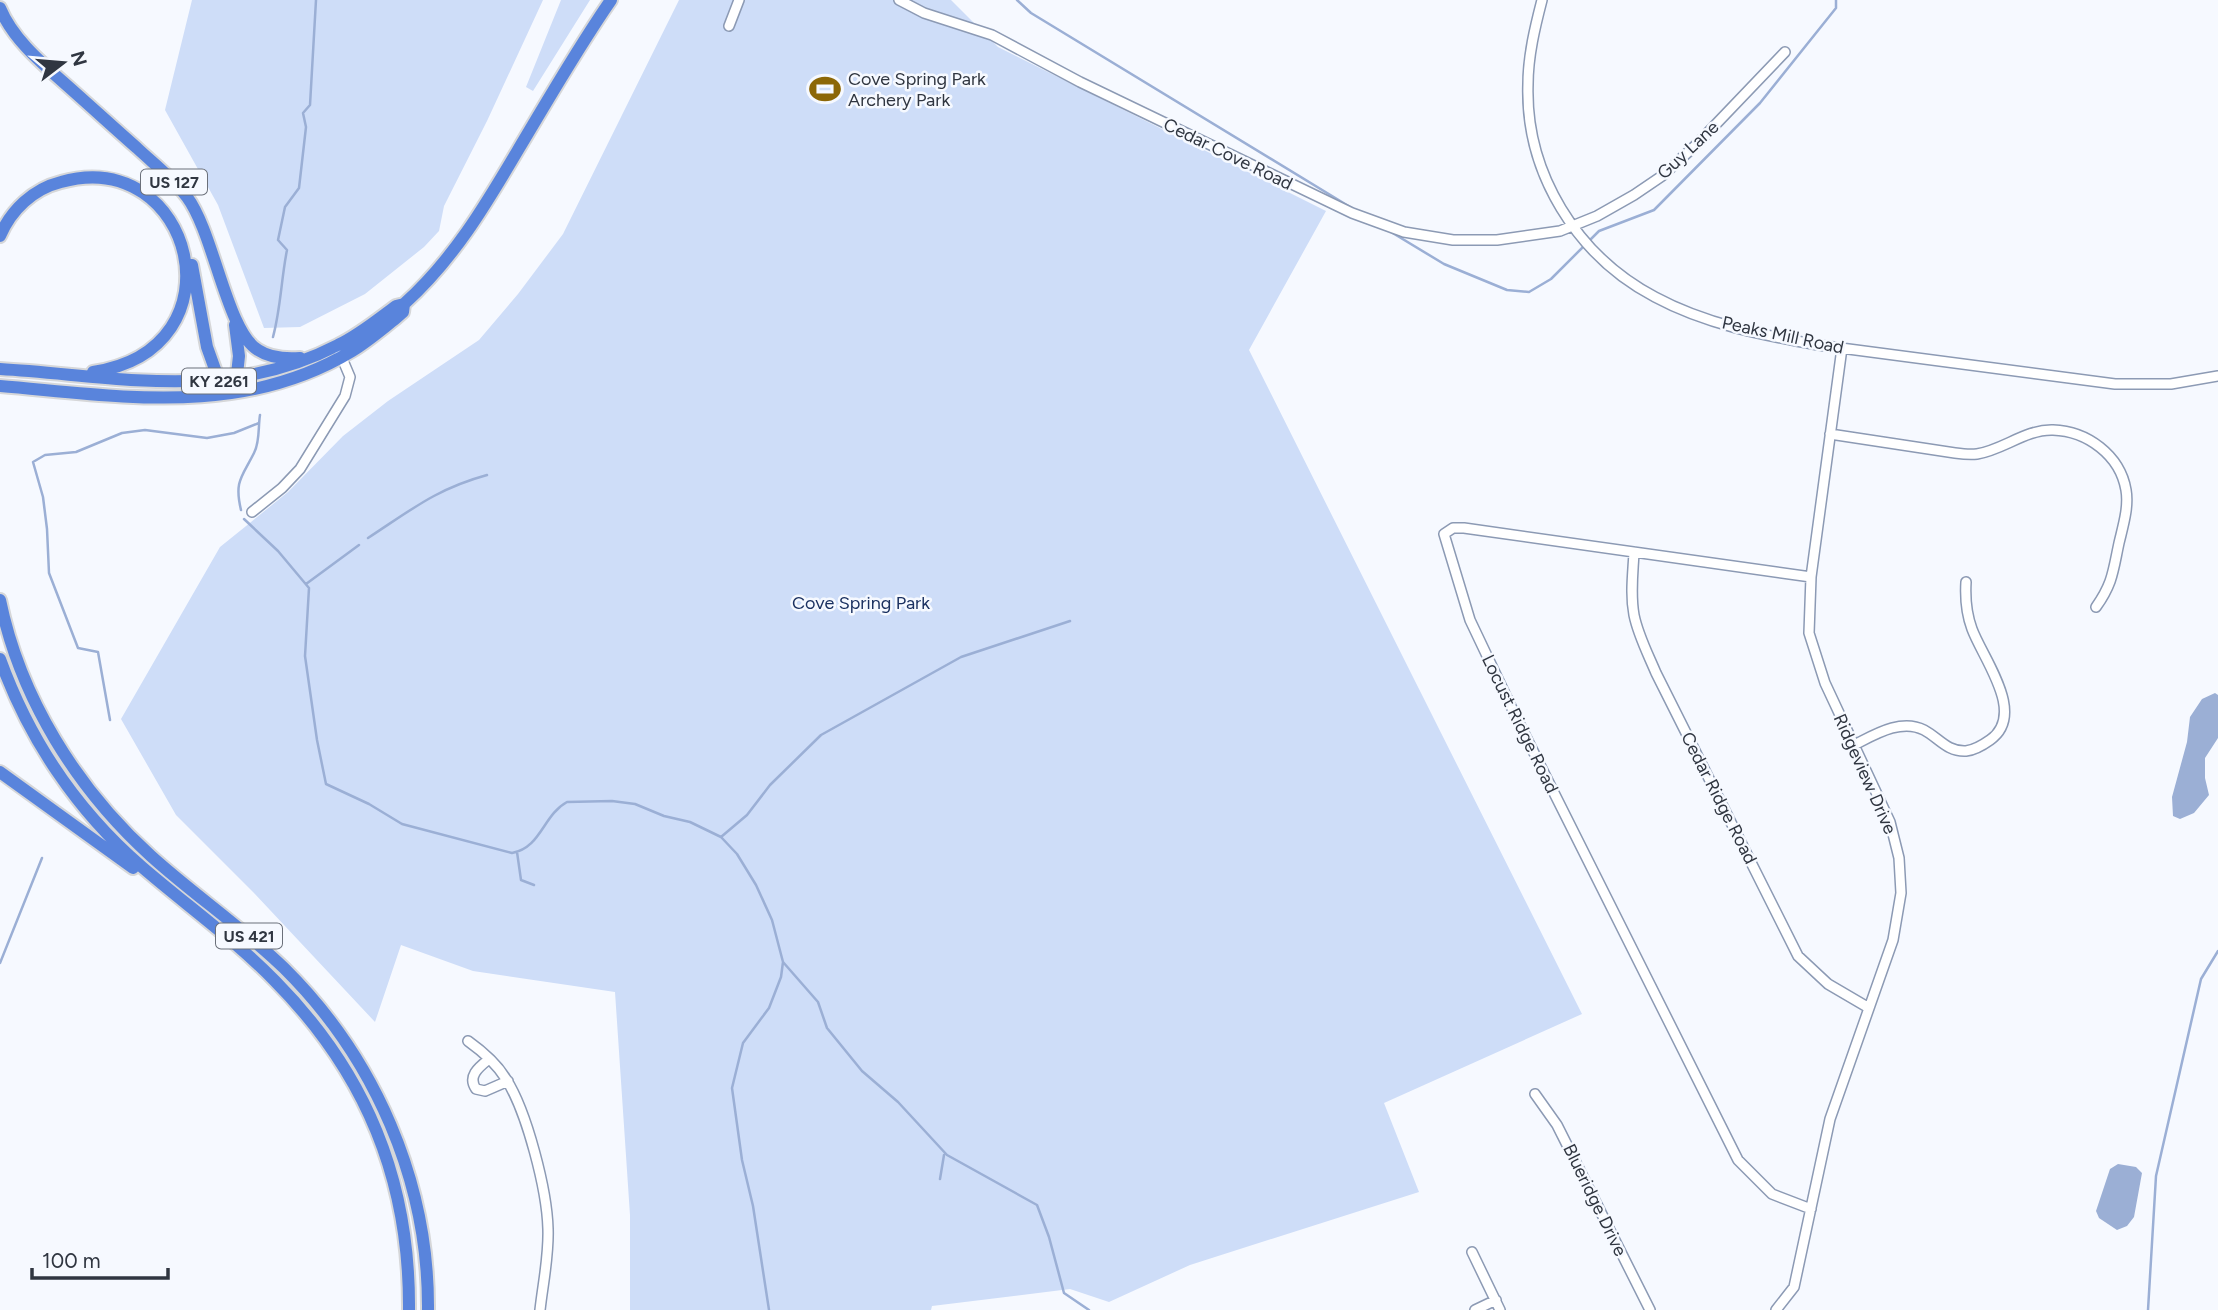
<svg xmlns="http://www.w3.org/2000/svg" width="2218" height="1310" viewBox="0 0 2218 1310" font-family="Figtree,sans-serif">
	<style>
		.green { fill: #ceddf8 }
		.water { fill: #9bafd5 }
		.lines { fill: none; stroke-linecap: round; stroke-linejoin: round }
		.stream { stroke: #9bafd5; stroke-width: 2.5 }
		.minor-casing { stroke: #8c9ab4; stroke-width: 12 }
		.highway-casing { stroke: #d6d7d9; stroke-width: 16 }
		.minor { stroke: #fff; stroke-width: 9 }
		.highway { stroke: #5984dc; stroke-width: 12 }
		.labels { text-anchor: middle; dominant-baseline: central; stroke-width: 5; stroke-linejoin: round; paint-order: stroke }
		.shield { fill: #f6f9ff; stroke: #6b707a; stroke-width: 2 }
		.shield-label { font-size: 16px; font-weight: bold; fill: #303641 }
		.poi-label { font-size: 18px; fill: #303641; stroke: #f6f9ff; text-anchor: start }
		.street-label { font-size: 18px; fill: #303641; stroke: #f6f9ff }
		.park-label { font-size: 18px; fill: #1b3161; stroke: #f6f9ff }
	</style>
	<rect width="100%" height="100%" fill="#f6f9ff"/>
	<path class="green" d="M 192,0 L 543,0 L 487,121 L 444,206 L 439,231 L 424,247 L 365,294 L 300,327 L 264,328 L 218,205 L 165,110 Z
		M 561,0 L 590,0 L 533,91 L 526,87 Z
		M 679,0 L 951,0 L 998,47 L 1326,211 L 1249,350 L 1582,1014 L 1384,1103 L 1419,1192 L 1190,1265 L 1109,1302 L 1070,1289 L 932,1306 L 931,1310 L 630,1310 L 630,1215 L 615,992 L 473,971 L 401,945 L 375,1022 L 254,893 L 176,815 L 121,719 L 220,547 L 288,492 L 343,436 L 388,401 L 479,340 L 518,294 L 563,234 Z"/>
	<path class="water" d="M 2215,693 L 2218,695 L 2218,738 L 2205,758 L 2205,778 L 2209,795 L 2194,813 L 2180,819 L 2173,816 L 2172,797 L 2187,742 L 2190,717 L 2202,699 Z
		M 2118,1164 L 2136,1167 L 2142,1173 L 2134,1217 L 2127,1226 L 2117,1230 L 2099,1218 L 2096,1211 L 2110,1169 Z"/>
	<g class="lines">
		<path class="stream" d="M 1017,0 L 1031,13 L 1355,210
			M 1391,232 L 1444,264 L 1507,290 L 1529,292 L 1551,279 L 1599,231 L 1654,210 L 1760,103 L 1836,8 L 1836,0
			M 273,337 C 281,307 281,280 287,250 L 278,240 L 285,207 L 299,188 L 306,127 L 303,113 L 310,105 L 316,0
			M 241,510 C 234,481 242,477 254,453 C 260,442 258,427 260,415
			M 244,519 L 278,551 L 309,588 L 305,656 L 317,740 L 326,784 L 369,804 L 402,824 L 512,853 C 541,848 543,815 567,802 L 612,801 L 635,804 L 664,816 L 690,822 L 721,837 L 737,854 L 756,885 L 772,920 L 783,962 L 818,1002 L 827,1028 L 862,1071 L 898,1102 L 947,1155 L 1037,1205 L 1049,1237 L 1064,1293 L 1089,1310
			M 368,538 C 411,510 436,489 487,475
			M 306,584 L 359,545
			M 110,720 L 98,652 L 78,648 L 49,573 L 47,529 L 43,497 L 33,462 L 45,455 L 76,452 L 122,433 L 145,430 L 207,438 L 234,433 L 259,423
			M 721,837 L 747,815 L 770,785 L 821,735 L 961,657 L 1070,621
			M 517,852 L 521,880 L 534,885
			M 0,963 L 42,858
			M 940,1179 L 944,1155
			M 769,1310 L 753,1206 L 742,1160 L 732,1088 L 743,1043 L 769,1008 L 781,977 L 783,962
			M 2148,1310 L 2156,1176 L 2201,979 L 2218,951"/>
		<defs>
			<path id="minor" d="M 899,0 L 924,13 L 992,35 L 1080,82 L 1352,213 L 1404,232 L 1453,240 L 1497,240 L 1560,231 L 1597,216 L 1634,195 L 1662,176 L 1697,144 L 1785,52
				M 1542,0 C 1535,27 1528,56 1528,84 C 1525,173 1577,256 1655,297 C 1705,324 1762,335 1818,345 L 2115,384 L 2171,384 L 2218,376
				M 729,26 L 739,0
				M 1830,434 L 1955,453 C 1962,454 1970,455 1977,454 C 2003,450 2026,429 2053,430 C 2087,431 2120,455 2126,490 C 2129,507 2123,526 2119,543 C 2113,571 2113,583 2096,607
				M 252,512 L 282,488 L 300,469 L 345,396 L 350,377 L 339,351
				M 1634,552 C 1633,573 1630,594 1634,615 C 1638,635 1648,654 1656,673 L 1798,956 L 1828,984 L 1869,1008
				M 1811,577 L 1464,528 L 1453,528 L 1444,534 L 1470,620 L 1517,719 L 1738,1160 L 1772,1194 L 1811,1209
				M 1854,745 C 1874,735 1901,718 1924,730 C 1939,738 1947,752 1966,751 C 1975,750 1983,745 1990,740 C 2027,714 1983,659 1972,629 C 1966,613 1965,599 1966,582
				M 468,1041 C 482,1051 497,1064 506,1079 C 527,1112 547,1190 548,1229 C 549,1256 543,1283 540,1310
				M 489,1059 C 479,1067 467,1076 476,1089 L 485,1091 L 508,1081
				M 1535,1094 L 1557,1125 L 1650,1310
				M 1472,1252 L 1500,1310
				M 1475,1310 L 1496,1300
				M 1776,1310 L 1794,1287 L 1830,1119 L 1893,940 L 1901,893 L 1899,858 L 1890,822 L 1825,683 L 1809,633 L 1811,577 L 1842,348"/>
			<path id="highway" d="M 0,8 C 12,37 38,60 62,81 C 87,103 112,126 137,148 C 154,164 173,178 187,197 C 214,233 227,332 258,350 C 270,358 286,359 300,358
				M 0,236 C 11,210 33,189 61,182 C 193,145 246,349 93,372
				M 192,265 L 207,347 L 221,386
				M 235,325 L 239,356 L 236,383
				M 0,369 C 118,376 226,403 338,345 C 359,335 377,320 396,306 L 404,304 C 453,260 485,206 518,150 C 548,100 577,49 611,0
				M 0,386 C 121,396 241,418 352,351 C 367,342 381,330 395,319 L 403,312 L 404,304
				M 0,600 C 20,698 77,789 151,856 C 194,895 242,927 284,968 C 375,1058 429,1182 428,1310
				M 0,659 C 29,739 77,811 142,867 C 186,905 234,939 275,981 C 366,1073 410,1180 409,1310
				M 0,772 L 133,868"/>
		</defs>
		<use href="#minor" class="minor-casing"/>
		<use href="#highway" class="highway-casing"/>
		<use href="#minor" class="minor"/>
		<use href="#highway" class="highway"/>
	</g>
	<defs>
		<symbol id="stadium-bare" viewBox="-9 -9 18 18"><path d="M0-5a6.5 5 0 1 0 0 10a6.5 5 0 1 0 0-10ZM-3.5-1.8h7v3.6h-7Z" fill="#8c6707" stroke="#f6f9ff" stroke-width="2.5" paint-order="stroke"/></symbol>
	</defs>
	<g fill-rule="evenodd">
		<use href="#stadium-bare" x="803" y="67" width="44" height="44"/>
	</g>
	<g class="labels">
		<g class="shield">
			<rect x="141" y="169.5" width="66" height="25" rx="5"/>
			<rect x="182" y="368.5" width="74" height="25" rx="5"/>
			<rect x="216" y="923.5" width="66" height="25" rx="5"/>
		</g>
		<g class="shield-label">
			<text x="174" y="182">US 127</text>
			<text x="219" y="381">KY 2261</text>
			<text x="249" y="936">US 421</text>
		</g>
		<g class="poi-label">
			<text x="848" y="79">Cove Spring Park<tspan x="848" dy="21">Archery Park</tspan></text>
		</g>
		<g class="street-label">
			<text transform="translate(1688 150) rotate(-43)">Guy Lane</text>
			<text transform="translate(1228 154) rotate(26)">Cedar Cove Road</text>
			<text transform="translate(1783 335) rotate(12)">Peaks Mill Road</text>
			<text transform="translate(1520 724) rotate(64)">Locust Ridge Road</text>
			<text transform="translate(1865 774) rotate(66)">Ridgeview Drive</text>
			<text transform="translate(1719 798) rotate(63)">Cedar Ridge Road</text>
			<text transform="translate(1595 1200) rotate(64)">Blueridge Drive</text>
		</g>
		<g class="park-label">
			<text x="861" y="603">Cove Spring Park</text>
		</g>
	</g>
	<g transform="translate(63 63) rotate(74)" stroke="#f6f9ff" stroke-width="5" paint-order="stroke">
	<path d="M0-5L12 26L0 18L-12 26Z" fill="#303641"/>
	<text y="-10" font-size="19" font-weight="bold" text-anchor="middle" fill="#303641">N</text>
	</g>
	<path d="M32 1268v10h136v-10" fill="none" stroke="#303641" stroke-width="3.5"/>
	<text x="42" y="1268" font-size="21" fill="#303641" stroke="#f6f9ff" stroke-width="5" paint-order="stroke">100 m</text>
</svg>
